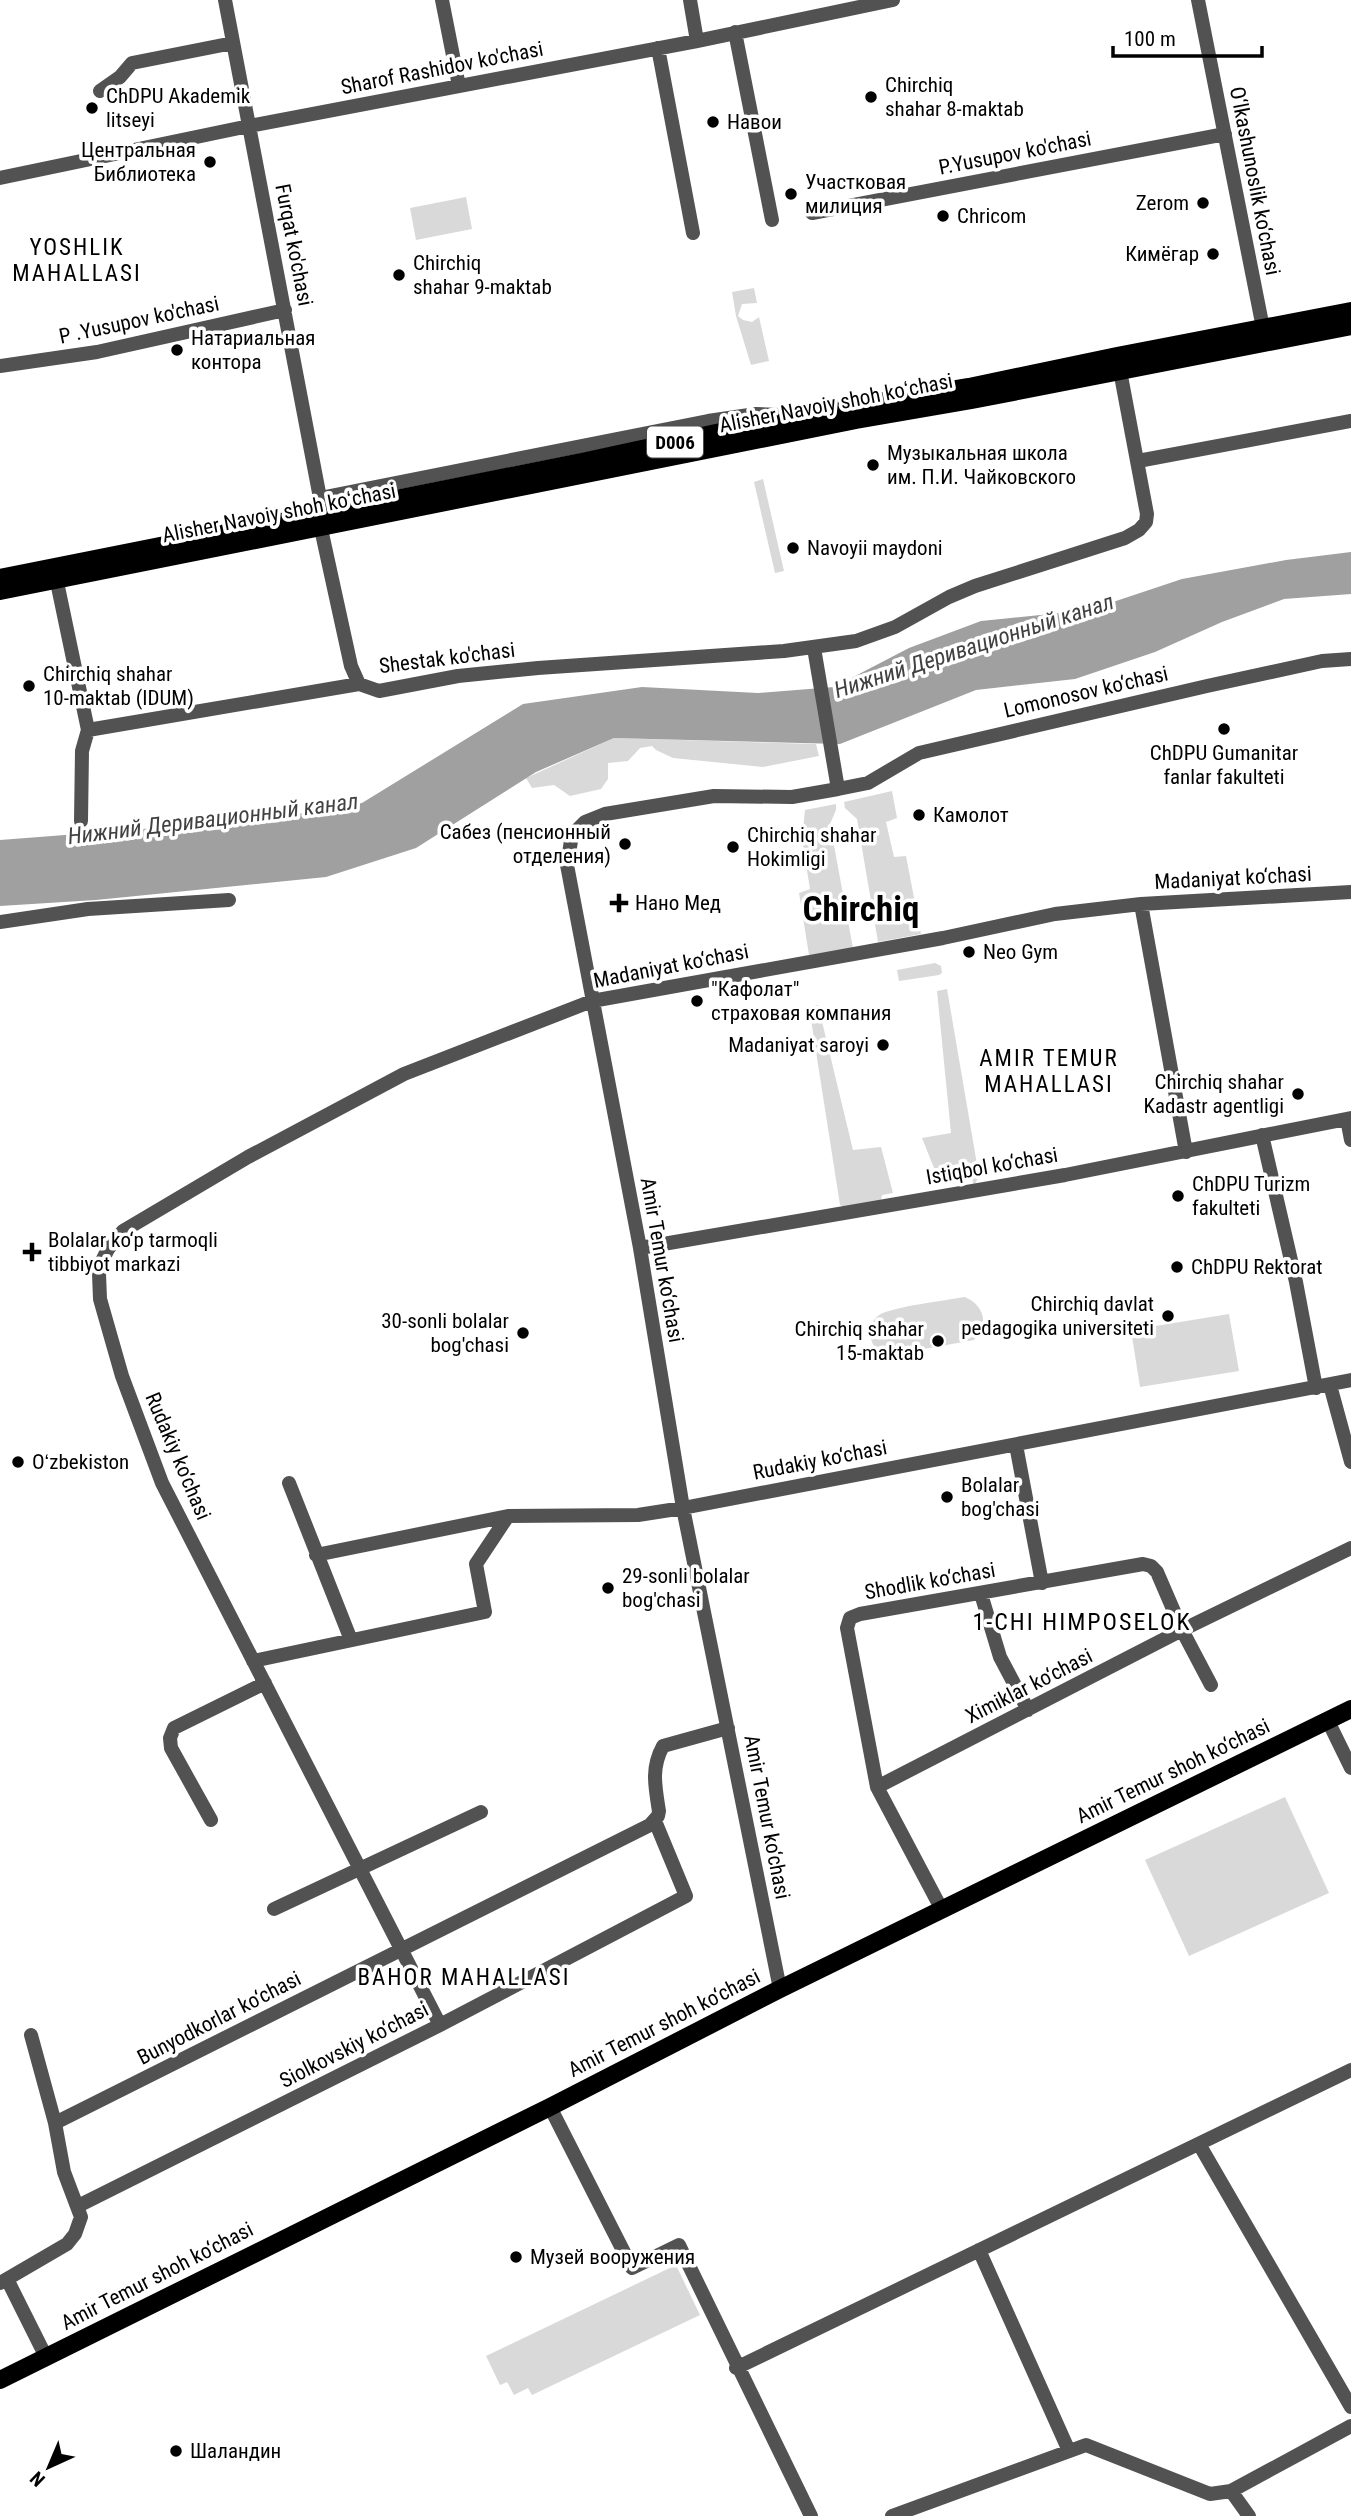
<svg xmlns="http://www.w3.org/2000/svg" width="1351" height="2516" viewBox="0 0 1351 2516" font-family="'Roboto Condensed',sans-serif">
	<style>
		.green { fill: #d9d9d9 }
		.water { fill: #a0a0a0 }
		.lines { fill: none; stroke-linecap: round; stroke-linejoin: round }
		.minor { stroke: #525252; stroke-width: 14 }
		.major { stroke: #000; stroke-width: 18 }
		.poi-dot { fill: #000; stroke: #fff; stroke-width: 2.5 }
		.labels { text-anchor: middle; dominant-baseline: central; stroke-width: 7; stroke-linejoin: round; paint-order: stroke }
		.shield { fill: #fff; stroke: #4c4c4c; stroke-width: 2 }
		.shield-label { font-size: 19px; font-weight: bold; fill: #000 }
		.street-label { font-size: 21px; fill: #000; stroke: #fff }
		.poi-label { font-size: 21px; fill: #000; stroke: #fff; text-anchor: start }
		.neighbourhood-label { font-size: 23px; letter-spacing: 2px; fill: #000; stroke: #fff }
		.water-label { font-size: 23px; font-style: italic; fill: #414141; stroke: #fff }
		.quarter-label { font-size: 24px; letter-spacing: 2px; fill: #000; stroke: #fff }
		.town-label { font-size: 35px; font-weight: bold; fill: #000; stroke: #fff }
	</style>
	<rect width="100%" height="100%" fill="#fff"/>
	<path class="green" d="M 466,197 L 472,229 L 416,240 L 410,208 Z
		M 754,288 L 757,303 L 742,304 L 738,316 L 743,320 L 752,322 L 759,317 L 769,361 L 751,365 L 736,316 L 732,292 Z
		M 763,479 L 784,571 L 775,573 L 754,482 Z
		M 614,738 L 816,744 L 819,756 L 763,767 L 673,758 L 656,750 L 652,746 L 640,748 L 628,761 L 608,763 L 608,779 L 601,789 L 570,796 L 554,785 L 532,788 L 526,778 Z
		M 892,791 L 897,818 L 886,822 L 894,857 L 906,856 L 921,934 L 878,942 L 857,819 L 845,808 L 844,802 Z
		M 836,804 L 836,810 L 830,824 L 853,948 L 809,955 L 799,893 L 810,889 L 802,840 L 805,810 Z
		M 935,963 L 941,966 L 942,973 L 939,975 L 899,981 L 897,970 Z
		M 947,989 L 979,1176 L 974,1186 L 972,1178 L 940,1183 L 922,1138 L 951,1133 L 937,991 Z
		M 818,1005 L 853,1150 L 881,1147 L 893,1193 L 882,1195 L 881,1200 L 845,1208 L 840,1205 L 809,1007 Z
		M 965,1297 C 985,1306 989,1325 974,1340 L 891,1355 C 882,1353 873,1349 871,1339 C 868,1330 871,1321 879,1315 C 891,1307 948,1300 965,1297 Z
		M 1229,1314 L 1239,1371 L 1140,1387 L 1131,1330 Z
		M 1285,1797 L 1329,1893 L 1189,1956 L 1145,1860 Z
		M 676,2265 L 700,2315 L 532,2395 L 528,2388 L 514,2395 L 507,2382 L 500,2385 L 486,2356 Z"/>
	<path class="water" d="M 1351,552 L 1351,594 L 1284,599 L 1222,622 L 1155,652 L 1075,679 L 976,690 L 840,744 L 614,738 L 536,772 L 416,848 L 326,877 L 96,900 L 0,906 L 0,840 L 260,820 L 362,803 L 523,704 L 642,687 L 758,693 L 834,687 L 909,648 L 981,621 L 1089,610 L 1182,579 L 1286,560 Z"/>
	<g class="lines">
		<path class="minor" d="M 225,0 L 320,498 L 318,515 L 351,666 L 359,684
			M 442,0 L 459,86
			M 690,0 L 697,41
			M 1198,0 L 1263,328
			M 735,32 L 772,220
			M 658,48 L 693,233
			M 100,91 L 120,77 L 132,63 L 233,43
			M 0,178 L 249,126 L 697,41 L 893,0
			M 812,213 L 1225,134
			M 0,366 L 97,352 L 285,310
			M 1138,461 L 1351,421
			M 320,498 L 708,421 L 756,414 L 779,415
			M 57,582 L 88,730 L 82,751 L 81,821
			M 88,730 L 359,684 L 379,691 L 458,676 L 538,668 L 784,651 L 856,641 L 895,627 L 949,597 L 975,586 L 1125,538 L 1139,530 L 1146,522 L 1147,514 L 1118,360
			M 838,789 L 868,783 L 919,753 L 1207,686 L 1322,661 L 1351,659
			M 1141,904 L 1186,1152
			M 0,922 L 88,909 L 229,900
			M 1347,1119 L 1351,1140
			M 1262,1135 L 1296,1282 L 1316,1388
			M 640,1248 L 1065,1175 L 1351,1118
			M 1330,1385 L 1351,1462
			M 1016,1445 L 1042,1583
			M 289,1483 L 351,1640
			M 316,1555 L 508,1516 L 638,1515 L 683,1508 L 1351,1380
			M 981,1594 L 1000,1657 L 1028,1710
			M 253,1661 L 485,1612 L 476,1564 L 508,1516
			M 1328,1721 L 1351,1768
			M 877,1787 L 1182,1630 L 1351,1548
			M 211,1820 L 171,1748 L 170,1738 L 174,1728 L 265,1683
			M 274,1909 L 481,1812
			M 942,1910 L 877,1787 L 847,1628 L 850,1618 L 860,1614 L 1143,1564 L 1151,1566 L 1157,1572 L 1182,1630 L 1211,1685
			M 780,1989 L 683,1508 L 640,1248 L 567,865 L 572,835 L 585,822 L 605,814 L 714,796 L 792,797 L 838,789 L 814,648
			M 440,2025 L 162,1483 L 122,1376 L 100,1299 L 99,1274 L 102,1261 L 108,1249 L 123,1231 L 248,1157 L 404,1074 L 592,1001 L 943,938 L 1055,914 L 1141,904 L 1351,892
			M 550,2107 L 632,2268 L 679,2245 L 811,2516
			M 55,2123 L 650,1825 L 658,1816 L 659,1811 C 655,1786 651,1768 663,1746 L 728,1728
			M 1199,2144 L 1351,2407
			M 78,2206 L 440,2025 L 686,1896 L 655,1821
			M 979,2250 L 1069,2451
			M 7,2279 L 46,2357
			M 0,2283 L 67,2244 L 75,2234 L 81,2217 L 64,2172 L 55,2123 L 31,2035
			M 736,2368 L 1351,2070
			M 1231,2491 L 1351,2426
			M 892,2516 L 1086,2445 L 1210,2494 L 1231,2491 L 1249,2516"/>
		<path class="major" d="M 0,578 L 586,461 L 795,416 L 969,387 L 1117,356 L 1351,311
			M 0,591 L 856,420 L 972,400 L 1351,326
			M 0,2380 L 550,2107 L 780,1989 L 1351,1709"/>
	</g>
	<g class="poi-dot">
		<circle cx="871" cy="97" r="7"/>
		<circle cx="92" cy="108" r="7"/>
		<circle cx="713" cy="122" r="7"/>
		<circle cx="210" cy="162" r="7"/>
		<circle cx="791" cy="194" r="7"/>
		<circle cx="1203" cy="203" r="7"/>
		<circle cx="943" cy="216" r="7"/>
		<circle cx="1213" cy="254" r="7"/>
		<circle cx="399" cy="275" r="7"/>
		<circle cx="177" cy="350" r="7"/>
		<circle cx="873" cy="465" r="7"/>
		<circle cx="793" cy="548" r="7"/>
		<circle cx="29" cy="686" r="7"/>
		<circle cx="1224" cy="729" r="7"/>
		<circle cx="919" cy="815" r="7"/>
		<circle cx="625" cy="844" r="7"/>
		<circle cx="733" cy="847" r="7"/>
		<path d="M615.5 892.5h7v7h7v7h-7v7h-7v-7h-7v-7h7z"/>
		<circle cx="969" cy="952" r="7"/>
		<circle cx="697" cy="1001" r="7"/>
		<circle cx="883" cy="1045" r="7"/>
		<circle cx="1298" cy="1094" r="7"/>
		<circle cx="1178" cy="1196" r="7"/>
		<path d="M28.5 1241.5h7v7h7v7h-7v7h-7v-7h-7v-7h7z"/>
		<circle cx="1177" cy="1267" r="7"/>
		<circle cx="1168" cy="1316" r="7"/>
		<circle cx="523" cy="1333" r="7"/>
		<circle cx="938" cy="1341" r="7"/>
		<circle cx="18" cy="1462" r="7"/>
		<circle cx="947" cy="1497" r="7"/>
		<circle cx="608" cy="1588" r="7"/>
		<circle cx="516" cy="2257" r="7"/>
		<circle cx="176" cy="2451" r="7"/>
	</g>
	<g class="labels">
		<rect class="shield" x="647" y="426.5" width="56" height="31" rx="5"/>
		<g class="shield-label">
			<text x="675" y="442">D006</text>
		</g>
		<g class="street-label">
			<text transform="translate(442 68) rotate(-11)">Sharof Rashidov ko'chasi</text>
			<text transform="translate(1015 153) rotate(-11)">P.Yusupov ko'chasi</text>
			<text transform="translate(1255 181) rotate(79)">O‘lkashunoslik ko‘chasi</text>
			<text transform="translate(294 245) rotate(79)">Furqat ko'chasi</text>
			<text transform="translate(139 320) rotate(-12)">P .Yusupov ko'chasi</text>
			<text transform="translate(836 403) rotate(-11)">Alisher Navoiy shoh koʻchasi</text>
			<text transform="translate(279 513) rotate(-11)">Alisher Navoiy shoh koʻchasi</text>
			<text transform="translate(447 658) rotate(-7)">Shestak ko'chasi</text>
			<text transform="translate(1086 692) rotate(-13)">Lomonosov ko‘chasi</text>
			<text transform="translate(1233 878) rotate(-3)">Madaniyat ko‘chasi</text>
			<text transform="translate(671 966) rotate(-11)">Madaniyat ko‘chasi</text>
			<text transform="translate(992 1166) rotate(-10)">Istiqbol ko‘chasi</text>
			<text transform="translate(662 1260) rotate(80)">Amir Temur ko‘chasi</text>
			<text transform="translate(178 1456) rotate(67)">Rudakiy ko‘chasi</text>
			<text transform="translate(820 1460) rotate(-11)">Rudakiy ko‘chasi</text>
			<text transform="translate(930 1581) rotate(-10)">Shodlik ko‘chasi</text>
			<text transform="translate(1029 1686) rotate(-27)">Ximiklar ko‘chasi</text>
			<text transform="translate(1173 1771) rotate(-26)">Amir Temur shoh ko‘chasi</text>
			<text transform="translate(767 1817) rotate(79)">Amir Temur ko‘chasi</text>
			<text transform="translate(219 2018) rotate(-27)">Bunyodkorlar ko‘chasi</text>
			<text transform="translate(664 2023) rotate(-27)">Amir Temur shoh ko‘chasi</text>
			<text transform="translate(354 2045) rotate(-27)">Siolkovskiy ko‘chasi</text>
			<text transform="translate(157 2276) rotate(-27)">Amir Temur shoh ko‘chasi</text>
		</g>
		<g class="poi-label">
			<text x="885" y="85">Chirchiq<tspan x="885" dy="24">shahar 8-maktab</tspan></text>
			<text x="106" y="96">ChDPU Akademik<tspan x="106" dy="24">litseyi</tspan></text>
			<text x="727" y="122">Навои</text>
			<text x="196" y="150" text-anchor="end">Центральная<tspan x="196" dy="24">Библиотека</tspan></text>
			<text x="805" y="182">Участковая<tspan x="805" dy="24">милиция</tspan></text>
			<text x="1189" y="203" text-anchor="end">Zerom</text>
			<text x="957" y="216">Chricom</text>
			<text x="1199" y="254" text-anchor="end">Кимёгар</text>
			<text x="413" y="263">Chirchiq<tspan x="413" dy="24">shahar 9-maktab</tspan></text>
			<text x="191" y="338">Натариальная<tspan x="191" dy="24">контора</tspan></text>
			<text x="887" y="453">Музыкальная школа<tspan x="887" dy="24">им. П.И. Чайковского</tspan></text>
			<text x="807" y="548">Navoyii maydoni</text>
			<text x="43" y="674">Chirchiq shahar<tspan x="43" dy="24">10-maktab (IDUM)</tspan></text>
			<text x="1224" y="753" text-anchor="middle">ChDPU Gumanitar<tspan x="1224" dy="24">fanlar fakulteti</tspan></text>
			<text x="933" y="815">Камолот</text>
			<text x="611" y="832" text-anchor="end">Сабез (пенсионный<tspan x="611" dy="24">отделения)</tspan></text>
			<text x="747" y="835">Chirchiq shahar<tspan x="747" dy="24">Hokimligi</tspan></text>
			<text x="635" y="903">Нано Мед</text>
			<text x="983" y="952">Neo Gym</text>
			<text x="711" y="989">"Кафолат"<tspan x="711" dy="24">страховая компания</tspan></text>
			<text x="869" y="1045" text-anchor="end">Madaniyat saroyi</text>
			<text x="1284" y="1082" text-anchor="end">Chirchiq shahar<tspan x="1284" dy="24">Kadastr agentligi</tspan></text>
			<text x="1192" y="1184">ChDPU Turizm<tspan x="1192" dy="24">fakulteti</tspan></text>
			<text x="48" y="1240">Bolalar ko‘p tarmoqli<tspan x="48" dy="24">tibbiyot markazi</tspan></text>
			<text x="1191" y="1267">ChDPU Rektorat</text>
			<text x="1154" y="1304" text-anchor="end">Chirchiq davlat<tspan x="1154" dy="24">pedagogika universiteti</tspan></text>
			<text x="509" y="1321" text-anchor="end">30-sonli bolalar<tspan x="509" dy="24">bog'chasi</tspan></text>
			<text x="924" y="1329" text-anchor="end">Chirchiq shahar<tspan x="924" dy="24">15-maktab</tspan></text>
			<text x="32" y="1462">Oʻzbekiston</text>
			<text x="961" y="1485">Bolalar<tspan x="961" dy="24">bog'chasi</tspan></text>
			<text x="622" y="1576">29-sonli bolalar<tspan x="622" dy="24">bog'chasi</tspan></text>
			<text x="530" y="2257">Музей вооружения</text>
			<text x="190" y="2451">Шаландин</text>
		</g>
		<g class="neighbourhood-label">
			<text x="77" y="247">YOSHLIK<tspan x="77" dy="26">MAHALLASI</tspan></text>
			<text x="1049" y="1058">AMIR TEMUR<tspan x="1049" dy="26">MAHALLASI</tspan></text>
			<text x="464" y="1977">BAHOR MAHALLASI</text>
		</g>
		<g class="water-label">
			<text transform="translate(974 646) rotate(-18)">Нижний Деривационный канал</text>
			<text transform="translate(213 819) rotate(-7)">Нижний Деривационный канал</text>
		</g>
		<g class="quarter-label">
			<text x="1082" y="1622">1-CHI HIMPOSELOK</text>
		</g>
		<g class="town-label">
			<text x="861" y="909">Chirchiq</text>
		</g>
	</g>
	<g transform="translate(49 2467) rotate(224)" stroke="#ffffff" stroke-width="5" paint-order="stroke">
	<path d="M0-5L12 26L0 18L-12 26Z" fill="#000000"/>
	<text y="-10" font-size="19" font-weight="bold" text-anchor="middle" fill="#000000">N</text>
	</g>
	<path d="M1113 46v10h149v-10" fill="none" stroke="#000000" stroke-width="3.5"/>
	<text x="1124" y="46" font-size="21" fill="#000000" stroke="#ffffff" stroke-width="5" paint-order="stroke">100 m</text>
</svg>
